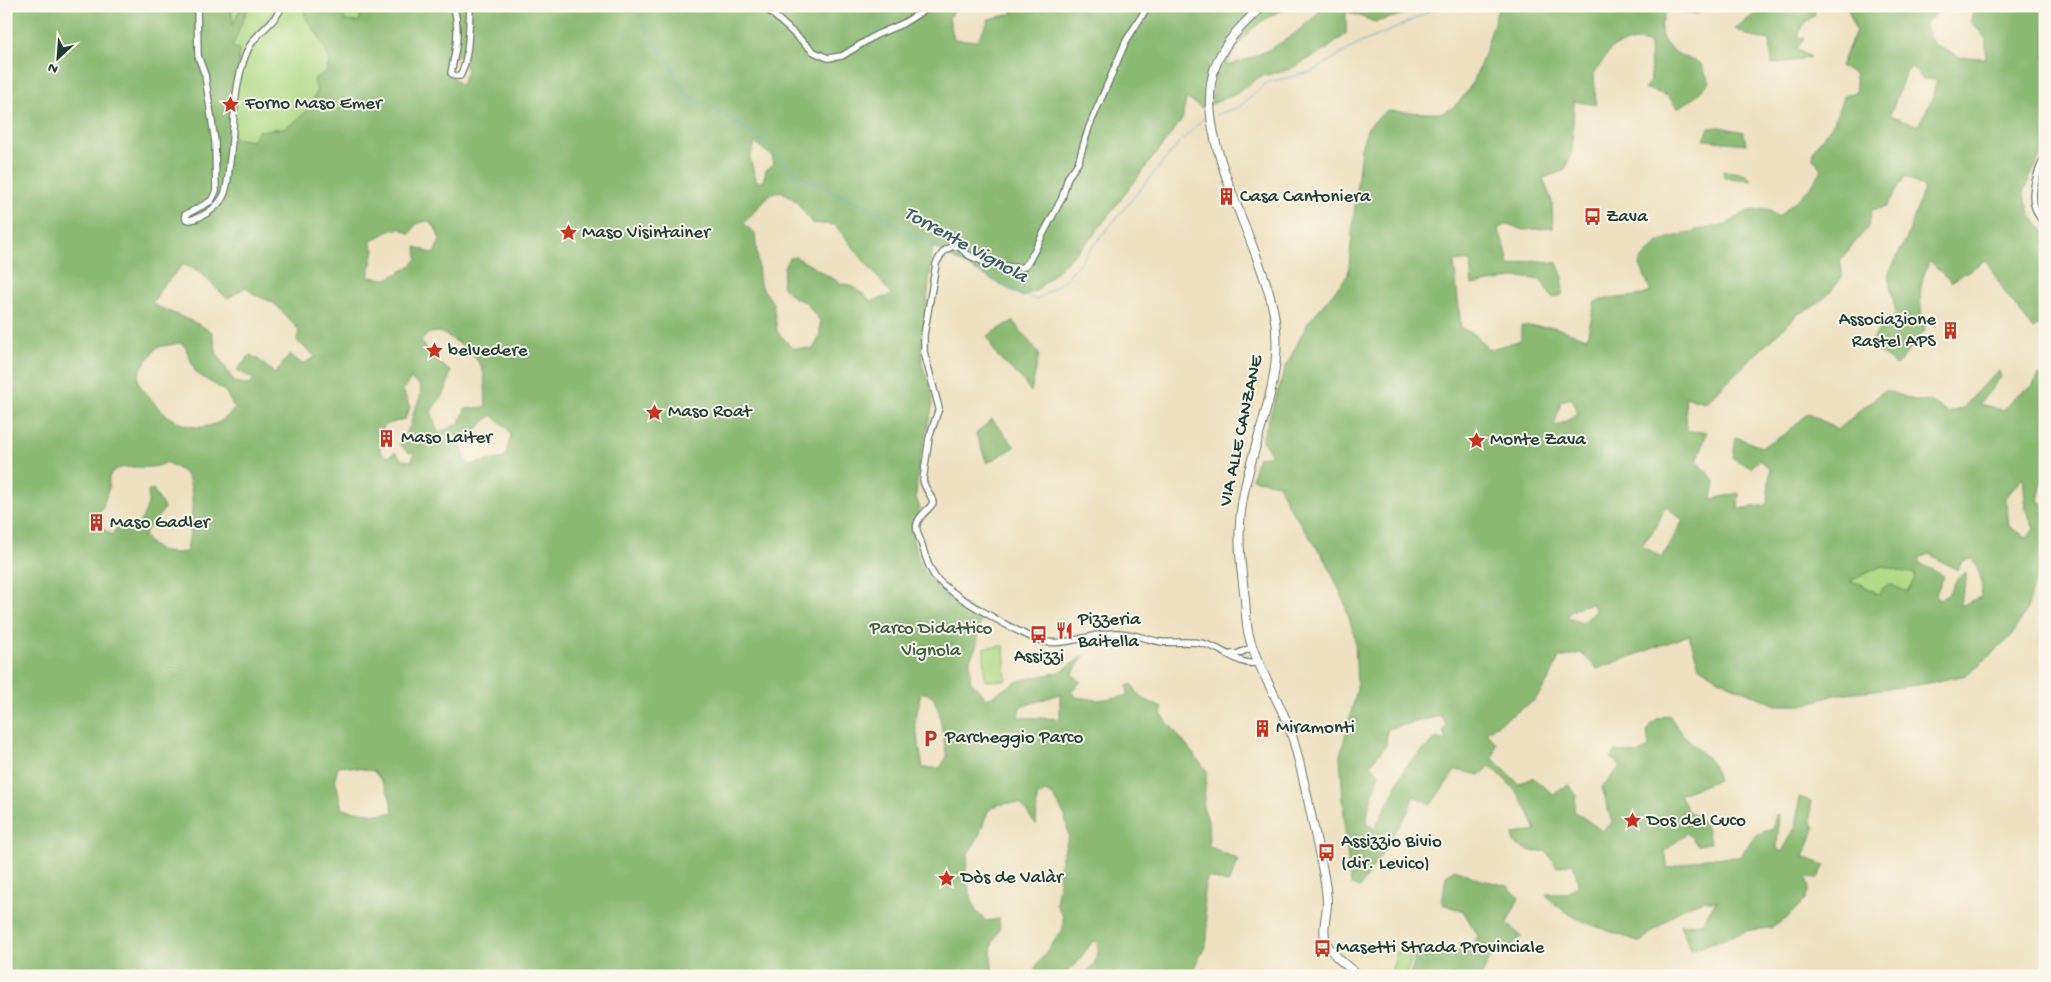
<svg xmlns="http://www.w3.org/2000/svg" width="2051" height="982" viewBox="0 0 2051 982" font-family="'Gochi Hand',sans-serif">
	<style>
		.green { fill: #b0d984; stroke: #688b5c }
		.forest { fill: #8cb972; stroke: #567b53; fill-rule: evenodd }
		.lines { fill: none; stroke-linecap: round; stroke-linejoin: round }
		.stream { stroke: #63a4d6; stroke-width: 1 }
		.minor-casing { stroke: #677665; stroke-width: 8 }
		.major-casing { stroke: #677665; stroke-width: 10 }
		.minor { stroke: #fff; stroke-width: 5.5 }
		.major { stroke: #fff; stroke-width: 8 }
		.labels { text-anchor: middle; dominant-baseline: central; stroke-width: 4; stroke-linejoin: round; paint-order: stroke }
		.poi-label { font-size: 19px; fill: #1f3d34; stroke: #fbf7ec; text-anchor: start }
		.street-label { font-size: 19px; fill: #1f3d34; stroke: #fbf7ec }
		.park-label { font-size: 19px; fill: #3c5c44; stroke: #fbf7ec }
		.water-label { font-size: 20px; font-style: italic; fill: #335c65; stroke: #fbf7ec }
	</style>
	<rect width="100%" height="100%" fill="#fbf7ec"/>
	<filter id="ink" filterUnits="userSpaceOnUse"><feTurbulence type="fractalNoise" baseFrequency=".02" numOctaves="2"/><feDisplacementMap in="SourceGraphic" scale="10" xChannelSelector="R" yChannelSelector="G"/><feConvolveMatrix kernelMatrix="1 2 1 2 8 2 1 2 1" color-interpolation-filters="sRGB"/></filter>
	<filter id="wash" filterUnits="userSpaceOnUse"><feTurbulence type="fractalNoise" baseFrequency=".0096" numOctaves="4" result="noise"/><feDisplacementMap in="SourceGraphic" scale="20" xChannelSelector="R" yChannelSelector="G"/><feGaussianBlur stdDeviation="1.12" result="paint"/><feColorMatrix in="noise" values="0 0 0 0 0 0 0 0 0 0 0 0 0 0 0 0 0 1.4 0 .05"/><feComposite in="paint" operator="in"/></filter>
	<g filter="url(#wash)">
		<rect width="100%" height="100%" fill="#ede1c1"/>
		<path class="green" d="M 231,6 L 241,6 L 233,26 Z
			M 249,6 L 302,6 L 307,20 L 320,38 L 330,59 L 326,72 L 308,110 L 293,123 L 284,128 L 258,131 L 252,141 L 232,138 L 233,108 L 228,108 L 228,101 L 233,100 L 235,87 L 231,47 Z
			M 341,6 L 362,6 L 360,22 L 345,22 Z
			M 1882,566 L 1915,573 L 1915,578 L 1907,592 L 1880,595 L 1861,584 L 1849,581 Z
			M 1004,646 L 1006,680 L 985,681 L 984,647 Z
			M 1399,947 L 1413,952 L 1406,976 L 1390,975 Z"/>
		<path class="forest" d="M 6,6 L 231,6 L 233,25 L 241,6 L 249,6 L 232,47 L 239,49 L 238,72 L 233,100 L 228,101 L 228,108 L 233,108 L 232,138 L 252,141 L 258,131 L 284,128 L 293,123 L 308,110 L 317,92 L 314,79 L 326,72 L 330,59 L 320,38 L 307,20 L 302,6 L 341,6 L 345,21 L 359,22 L 362,6 L 957,6 L 949,18 L 954,39 L 977,41 L 989,19 L 1012,14 L 1013,6 L 1260,6 L 1214,66 L 1210,105 L 1202,108 L 1186,98 L 1182,120 L 1091,238 L 1037,290 L 1023,297 L 933,247 L 922,344 L 922,365 L 932,391 L 932,408 L 918,467 L 916,497 L 920,509 L 912,523 L 913,540 L 920,564 L 939,591 L 966,605 L 981,618 L 977,645 L 970,659 L 970,680 L 987,699 L 1018,681 L 1060,672 L 1085,655 L 1072,674 L 1081,682 L 1071,691 L 1076,697 L 1097,700 L 1128,696 L 1127,686 L 1132,684 L 1140,697 L 1162,708 L 1161,714 L 1207,771 L 1203,807 L 1208,820 L 1209,846 L 1239,860 L 1228,883 L 1208,877 C 1197,902 1210,915 1207,939 C 1206,948 1198,959 1194,968 L 1209,971 L 1209,976 L 1082,976 L 1094,964 L 1099,950 L 1096,940 L 1092,942 L 1077,963 L 1062,976 L 1034,976 L 1035,968 L 1063,929 L 1063,917 L 1056,904 L 1059,886 L 1059,866 L 1069,836 L 1065,816 L 1053,795 L 1044,792 L 1037,798 L 1036,825 L 1021,804 L 1010,803 L 996,805 L 988,811 L 978,838 L 968,853 L 966,874 L 968,887 L 976,911 L 986,921 L 999,919 C 1002,932 995,934 992,946 C 990,956 992,966 993,976 L 6,976 ZM 461,56 L 467,70 L 461,86 L 450,74 L 453,58 ZM 755,143 L 772,156 L 774,164 L 766,170 L 763,182 L 757,182 L 750,159 ZM 781,191 L 796,201 L 812,223 L 835,225 L 892,295 L 872,301 L 850,285 L 842,284 L 796,257 L 789,258 L 784,267 L 782,286 L 794,298 L 806,302 L 820,321 L 820,336 L 813,349 L 792,348 L 777,331 L 773,303 L 760,285 L 755,234 L 744,223 L 769,195 ZM 427,221 L 435,227 L 440,240 L 434,254 L 416,247 L 417,259 L 408,268 L 387,279 L 368,277 L 374,250 L 370,242 L 387,232 L 399,228 L 410,234 L 416,224 ZM 183,265 C 207,271 210,286 228,298 L 246,287 L 255,295 L 272,302 L 278,307 L 299,330 L 297,341 L 316,357 L 302,364 L 290,354 L 275,374 L 259,360 L 250,355 L 237,370 L 254,379 L 248,385 L 234,382 L 217,354 L 212,332 L 198,324 L 152,304 L 161,288 ZM 439,332 C 455,339 477,354 483,371 C 486,382 485,395 486,407 L 465,409 L 460,423 L 438,433 L 431,411 L 445,392 L 451,372 L 429,354 L 421,341 L 429,333 ZM 180,343 L 185,346 L 196,373 L 225,391 L 235,409 C 230,413 224,420 217,423 C 191,435 166,419 151,399 C 147,394 139,387 138,380 C 138,368 151,356 157,347 ZM 411,379 L 421,387 L 420,398 L 414,411 L 411,424 L 399,444 L 409,453 L 414,452 L 412,461 L 402,460 L 395,452 L 388,457 L 380,452 L 380,433 L 385,425 L 405,419 L 410,407 L 403,390 ZM 492,415 L 507,428 L 511,435 L 505,458 L 468,465 L 459,442 L 464,440 ZM 166,462 C 172,466 185,471 188,478 C 196,493 191,535 186,552 C 166,554 156,553 144,536 C 148,524 159,519 164,508 L 153,489 L 148,491 C 150,506 144,518 134,530 L 125,522 L 117,527 L 112,535 L 99,526 L 98,521 C 101,510 106,498 109,487 C 109,483 108,479 110,475 C 120,459 150,474 166,462 ZM 921,692 L 933,696 L 939,712 L 947,757 L 940,768 L 923,768 L 915,723 ZM 1060,694 L 1060,719 L 1018,717 L 1020,707 ZM 339,765 L 374,771 C 385,785 391,795 393,813 L 374,814 L 342,809 L 335,777 Z
			M 1264,6 L 1300,6 C 1264,12 1242,35 1225,66 C 1262,57 1294,38 1320,11 L 1313,6 L 1420,6 L 1409,13 L 1375,22 L 1346,11 L 1346,34 L 1327,49 L 1288,70 L 1259,77 L 1236,94 L 1212,104 L 1217,67 L 1235,35 Z
			M 1499,6 L 1711,6 L 1697,14 L 1667,9 C 1665,15 1661,23 1661,28 C 1660,48 1684,58 1700,63 L 1710,82 L 1693,99 L 1677,108 L 1668,96 L 1644,88 L 1651,80 L 1650,43 L 1635,41 L 1612,47 L 1594,74 L 1596,105 L 1574,101 L 1572,151 L 1565,170 L 1543,178 L 1552,202 L 1553,228 L 1523,230 L 1508,224 L 1498,228 L 1506,250 L 1509,266 L 1533,260 L 1557,263 L 1563,277 L 1562,295 L 1552,298 L 1541,280 L 1519,277 L 1472,285 L 1470,260 L 1454,262 L 1461,328 L 1477,336 L 1488,350 L 1521,340 L 1521,326 L 1553,327 L 1587,338 L 1595,302 C 1613,295 1633,300 1651,292 L 1639,262 L 1659,241 L 1697,230 L 1727,224 L 1748,211 L 1768,209 L 1778,217 L 1809,189 L 1822,170 L 1813,158 L 1814,149 L 1834,122 L 1843,97 L 1857,91 L 1854,73 L 1840,66 L 1856,31 L 1847,6 L 1944,6 L 1924,24 L 1933,44 L 1960,57 L 1986,58 L 1986,39 L 1971,21 L 1974,6 L 2045,7 L 2045,146 L 2023,192 L 2031,216 L 2045,232 L 2045,250 L 2042,256 L 2045,258 L 2045,322 L 2033,329 L 2006,294 L 1986,260 L 1951,282 L 1930,261 C 1917,285 1919,304 1925,330 L 1897,365 L 1874,349 L 1870,342 L 1882,326 L 1896,313 L 1888,275 L 1908,235 L 1924,188 L 1905,176 L 1886,207 L 1872,210 L 1868,227 L 1840,260 L 1843,275 C 1831,294 1818,306 1798,314 L 1706,402 L 1685,397 L 1687,431 L 1707,432 L 1697,462 L 1715,481 L 1712,499 L 1739,493 L 1738,509 L 1767,505 L 1770,468 L 1759,460 L 1751,468 L 1733,458 L 1736,437 L 1761,447 L 1784,435 L 1809,413 L 1837,430 L 1885,390 L 1917,401 L 1929,400 L 1949,413 L 1964,407 L 1981,387 L 1999,371 L 2001,377 L 1979,404 L 2003,410 L 2017,395 L 2032,387 L 2039,375 L 2045,380 L 2045,401 L 2041,403 L 2045,406 L 2045,467 L 2038,501 L 2045,506 L 2045,557 L 2039,569 L 2027,609 L 2010,638 L 1967,675 L 1918,685 L 1838,694 L 1803,705 L 1776,705 L 1722,681 L 1699,666 L 1689,635 L 1597,669 L 1581,653 L 1559,658 L 1549,680 L 1535,700 L 1486,732 L 1496,743 L 1493,759 L 1519,784 L 1532,777 L 1553,794 L 1564,788 L 1569,784 L 1576,795 L 1574,811 L 1602,831 L 1612,823 L 1602,787 L 1619,768 L 1618,764 L 1611,758 L 1616,751 L 1638,754 L 1649,747 L 1647,730 L 1657,719 L 1669,715 L 1679,730 L 1713,764 L 1718,780 L 1680,794 L 1688,812 C 1704,817 1707,827 1710,843 L 1698,845 L 1687,833 L 1665,851 L 1668,868 L 1705,858 L 1739,857 L 1757,834 L 1773,829 L 1776,814 L 1779,815 L 1777,849 L 1782,852 L 1797,824 L 1799,797 L 1811,801 L 1811,821 L 1815,828 L 1803,857 L 1825,865 L 1818,878 L 1806,877 L 1809,889 L 1805,900 L 1786,919 L 1771,928 L 1750,930 L 1691,950 L 1680,925 L 1702,923 L 1714,904 L 1718,902 L 1703,900 L 1679,910 L 1640,942 C 1611,931 1564,920 1546,894 L 1567,894 L 1578,883 L 1573,863 L 1557,867 L 1546,851 L 1534,852 L 1514,844 L 1513,834 L 1536,831 C 1524,799 1516,788 1490,766 L 1481,775 L 1456,770 L 1431,804 L 1413,796 L 1409,810 L 1360,888 L 1351,885 L 1346,843 L 1340,756 L 1357,689 L 1355,638 L 1343,598 L 1326,561 L 1288,505 L 1278,484 L 1252,479 L 1258,457 L 1272,455 L 1262,440 L 1285,369 L 1307,324 L 1348,275 L 1361,147 L 1368,127 L 1386,111 C 1397,111 1436,115 1444,112 C 1476,101 1489,35 1499,6 ZM 1912,67 L 1922,79 L 1937,80 L 1932,99 L 1918,126 L 1890,115 L 1906,72 ZM 1572,398 L 1578,415 L 1554,427 L 1561,401 ZM 2023,477 L 2026,509 L 2034,529 L 2027,537 L 2009,527 L 2006,497 ZM 1665,506 L 1683,520 L 1662,558 L 1642,545 L 1657,526 ZM 1929,554 L 1957,570 L 1962,561 L 1972,559 C 1980,571 1983,582 1981,597 L 1960,606 C 1960,594 1968,584 1966,572 L 1957,579 L 1947,596 L 1938,599 L 1936,594 L 1944,576 L 1920,563 L 1919,558 ZM 1882,566 C 1894,567 1902,574 1915,573 L 1915,578 L 1907,592 L 1890,584 L 1883,588 L 1879,595 L 1861,584 L 1850,581 ZM 1591,604 L 1596,611 L 1582,623 L 1568,618 L 1569,613 L 1581,606 ZM 1440,716 L 1447,724 L 1443,732 L 1447,741 L 1436,738 L 1406,766 L 1375,829 L 1367,823 L 1368,809 L 1379,773 L 1370,765 L 1386,745 L 1387,729 Z
			M 1765,6 L 1814,6 L 1815,15 L 1802,25 L 1798,37 L 1805,38 L 1796,49 L 1811,57 L 1794,61 L 1772,64 L 1770,40 L 1751,37 L 1735,29 Z
			M 1720,127 L 1744,132 L 1746,144 L 1704,140 L 1709,128 Z
			M 1723,171 L 1744,173 L 1752,180 L 1724,178 Z
			M 1013,321 L 1039,354 L 1031,392 L 1022,379 L 997,356 L 987,336 Z
			M 992,419 L 1015,447 L 987,463 L 976,434 Z
			M 1455,869 L 1478,879 L 1508,886 L 1519,898 L 1507,923 L 1522,937 L 1501,954 L 1495,952 L 1487,963 L 1482,976 L 1409,976 L 1414,963 L 1415,951 L 1401,944 L 1471,953 L 1478,936 L 1463,911 L 1442,904 L 1446,875 Z"/>
		<g class="lines">
			<path class="stream" d="M 636,6 L 650,38 L 669,61 L 683,92 L 746,129 L 768,146 L 794,172 L 816,184 L 882,214 L 897,226 L 943,249
				M 1215,115 L 1239,107 L 1268,82 L 1311,72 L 1360,43 L 1394,29 L 1440,6
				M 946,251 L 1014,292 L 1037,300 L 1065,280 L 1179,143 L 1203,119 L 1209,117"/>
		</g>
	</g>
	<g filter="url(#ink)">
		<g class="lines">
			<defs>
				<path id="minor" d="M 197,6 L 198,56 L 205,75 L 215,142 L 216,191 L 211,201 L 185,215 L 186,219 L 190,220 C 203,217 216,209 223,197 C 228,188 228,177 229,167 C 235,129 232,90 246,54 C 254,32 274,26 282,6
					M 454,6 C 460,33 456,48 451,73 L 455,76 L 460,76 C 469,61 469,25 470,6
					M 764,6 L 814,52 L 828,58 L 842,56 L 876,35 L 902,24 L 931,6
					M 1148,6 L 1126,41 L 1089,127 L 1078,163 L 1068,177 L 1062,198 L 1029,261 L 1024,267 C 1012,269 978,262 967,254 C 963,251 961,246 955,246 C 945,247 940,256 936,264 L 924,335 L 924,352 L 939,408 L 929,438 L 923,480 C 924,489 932,494 933,503 C 929,510 919,515 917,524 C 915,529 919,537 921,542 C 924,553 928,567 935,577 C 949,594 1025,638 1046,642 C 1068,645 1092,634 1114,633 C 1131,632 1146,640 1162,642 C 1175,643 1188,641 1200,643 C 1221,645 1240,669 1260,662
					M 2045,156 C 2034,179 2025,204 2045,224
					M 1231,654 L 1237,654 L 1253,647"/>
				<path id="major" d="M 1262,6 C 1243,24 1224,42 1215,67 C 1190,138 1265,248 1275,320 C 1285,391 1244,454 1240,523 C 1238,549 1242,574 1245,600 C 1246,612 1246,625 1249,636 C 1258,671 1281,701 1292,736 C 1304,775 1311,816 1320,857 C 1323,872 1327,887 1327,903 C 1327,916 1321,931 1327,944 C 1334,957 1348,967 1360,976"/>
			</defs>
			<use href="#minor" class="minor-casing"/>
			<use href="#major" class="major-casing"/>
			<use href="#minor" class="minor"/>
			<use href="#major" class="major"/>
		</g>
	</g>
	<defs>
		<symbol id="sight-bare" viewBox="-9 -9 18 18"><path d="M0-6L1.8-2.2L6-1.7L2.9 1.2L3.7 5.4L0 3.3L-3.7 5.4L-2.9 1.2L-6-1.7L-1.8-2.2Z" fill="#c8321e" stroke="#fbf7ec" stroke-width="2.5" paint-order="stroke"/></symbol>
		<symbol id="building-bare" viewBox="-9 -9 18 18"><path d="M-4-6H4V6H1V3H-1V6H-4ZM-2.5-4.3h1.7v1.8h-1.7ZM.8-4.3h1.7v1.8H.8ZM-2.5-1h1.7V.8h-1.7ZM.8-1h1.7V.8H.8Z" fill="#c8321e" stroke="#fbf7ec" stroke-width="2.5" paint-order="stroke"/></symbol>
		<symbol id="bus-bare" viewBox="-9 -9 18 18"><path d="M-5-6H5V4H4V6H2V4H-2V6H-4V4H-5ZM-3.5-4V0h7V-4ZM-3.5 1.2v1.5H-2V1.2ZM2 1.2v1.5H3.5V1.2Z" fill="#c8321e" stroke="#fbf7ec" stroke-width="2.5" paint-order="stroke"/></symbol>
		<symbol id="restaurant-bare" viewBox="-9 -9 18 18"><path d="M-5-6h1v4h1v-4h1v4h1v-4h1v5L-1.5 .5V6h-2V.5L-5-1ZM5-6V6H3V1.5H1.5Q1.5-4 5-6Z" fill="#c8321e" stroke="#fbf7ec" stroke-width="2.5" paint-order="stroke"/></symbol>
		<symbol id="parking-bare" viewBox="-9 -9 18 18"><path d="M-3.5-5.5H1a3.5 3.5 0 0 1 0 7H-1V5.5H-3.5ZM-1-3.4V-.6H.8a1.4 1.4 0 0 0 0-2.8Z" fill="#c8321e" stroke="#fbf7ec" stroke-width="2.5" paint-order="stroke"/></symbol>
	</defs>
	<g fill-rule="evenodd">
		<use href="#sight-bare" x="218" y="92" width="25" height="25"/>
		<use href="#building-bare" x="1214" y="184" width="25" height="25"/>
		<use href="#bus-bare" x="1580" y="204" width="25" height="25"/>
		<use href="#sight-bare" x="556" y="220" width="25" height="25"/>
		<use href="#building-bare" x="1938" y="318" width="25" height="25"/>
		<use href="#sight-bare" x="422" y="338" width="25" height="25"/>
		<use href="#sight-bare" x="642" y="400" width="25" height="25"/>
		<use href="#building-bare" x="374" y="426" width="25" height="25"/>
		<use href="#sight-bare" x="1464" y="428" width="25" height="25"/>
		<use href="#building-bare" x="84" y="510" width="25" height="25"/>
		<use href="#restaurant-bare" x="1052" y="618" width="25" height="25"/>
		<use href="#bus-bare" x="1026" y="622" width="25" height="25"/>
		<use href="#building-bare" x="1250" y="716" width="25" height="25"/>
		<use href="#parking-bare" x="918" y="726" width="25" height="25"/>
		<use href="#sight-bare" x="1620" y="808" width="25" height="25"/>
		<use href="#bus-bare" x="1314" y="840" width="25" height="25"/>
		<use href="#sight-bare" x="934" y="866" width="25" height="25"/>
		<use href="#bus-bare" x="1310" y="936" width="25" height="25"/>
	</g>
	<g class="labels">
		<g class="poi-label">
			<text x="245" y="104">Forno Maso Emer</text>
			<text x="1240" y="197">Casa Cantoniera</text>
			<text x="1606" y="217">Zava</text>
			<text x="582" y="233">Maso Visintainer</text>
			<text x="1936" y="320" text-anchor="end">Associazione<tspan x="1936" dy="22">Rastel APS</tspan></text>
			<text x="448" y="351">belvedere</text>
			<text x="668" y="412">Maso Roat</text>
			<text x="401" y="438">Maso Laiter</text>
			<text x="1490" y="440">Monte Zava</text>
			<text x="110" y="523">Maso Gadler</text>
			<text x="1078" y="620">Pizzeria<tspan x="1078" dy="22">Baitella</tspan></text>
			<text x="1039" y="657" text-anchor="middle">Assizzi</text>
			<text x="1276" y="728">Miramonti</text>
			<text x="945" y="738">Parcheggio Parco</text>
			<text x="1647" y="821">Dos del Cuco</text>
			<text x="1341" y="842">Assizzio Bivio<tspan x="1341" dy="22">(dir. Levico)</tspan></text>
			<text x="961" y="878">Dòs de Valàr</text>
			<text x="1336" y="948">Masetti Strada Provinciale</text>
		</g>
		<g class="street-label">
			<text transform="translate(1242 431) rotate(-78)">VIA ALLE CANZANE</text>
		</g>
		<g class="park-label">
			<text x="931" y="629">Parco Didattico<tspan x="931" dy="22">Vignola</tspan></text>
		</g>
		<g class="water-label">
			<text transform="translate(965 246) rotate(29)">Torrente Vignola</text>
		</g>
	</g>
	<rect width="2051" height="982" fill="none" stroke="#fbf7ec" stroke-width="25"/>
	<g transform="translate(58 58) rotate(206)" stroke="#fbf7ec" stroke-width="4" paint-order="stroke">
	<path d="M0-4L9 19L0 12L-9 19Z" fill="#1f3d34"/>
	<text y="-8" font-size="14" font-weight="bold" text-anchor="middle" fill="#1f3d34">N</text>
	</g>
</svg>
